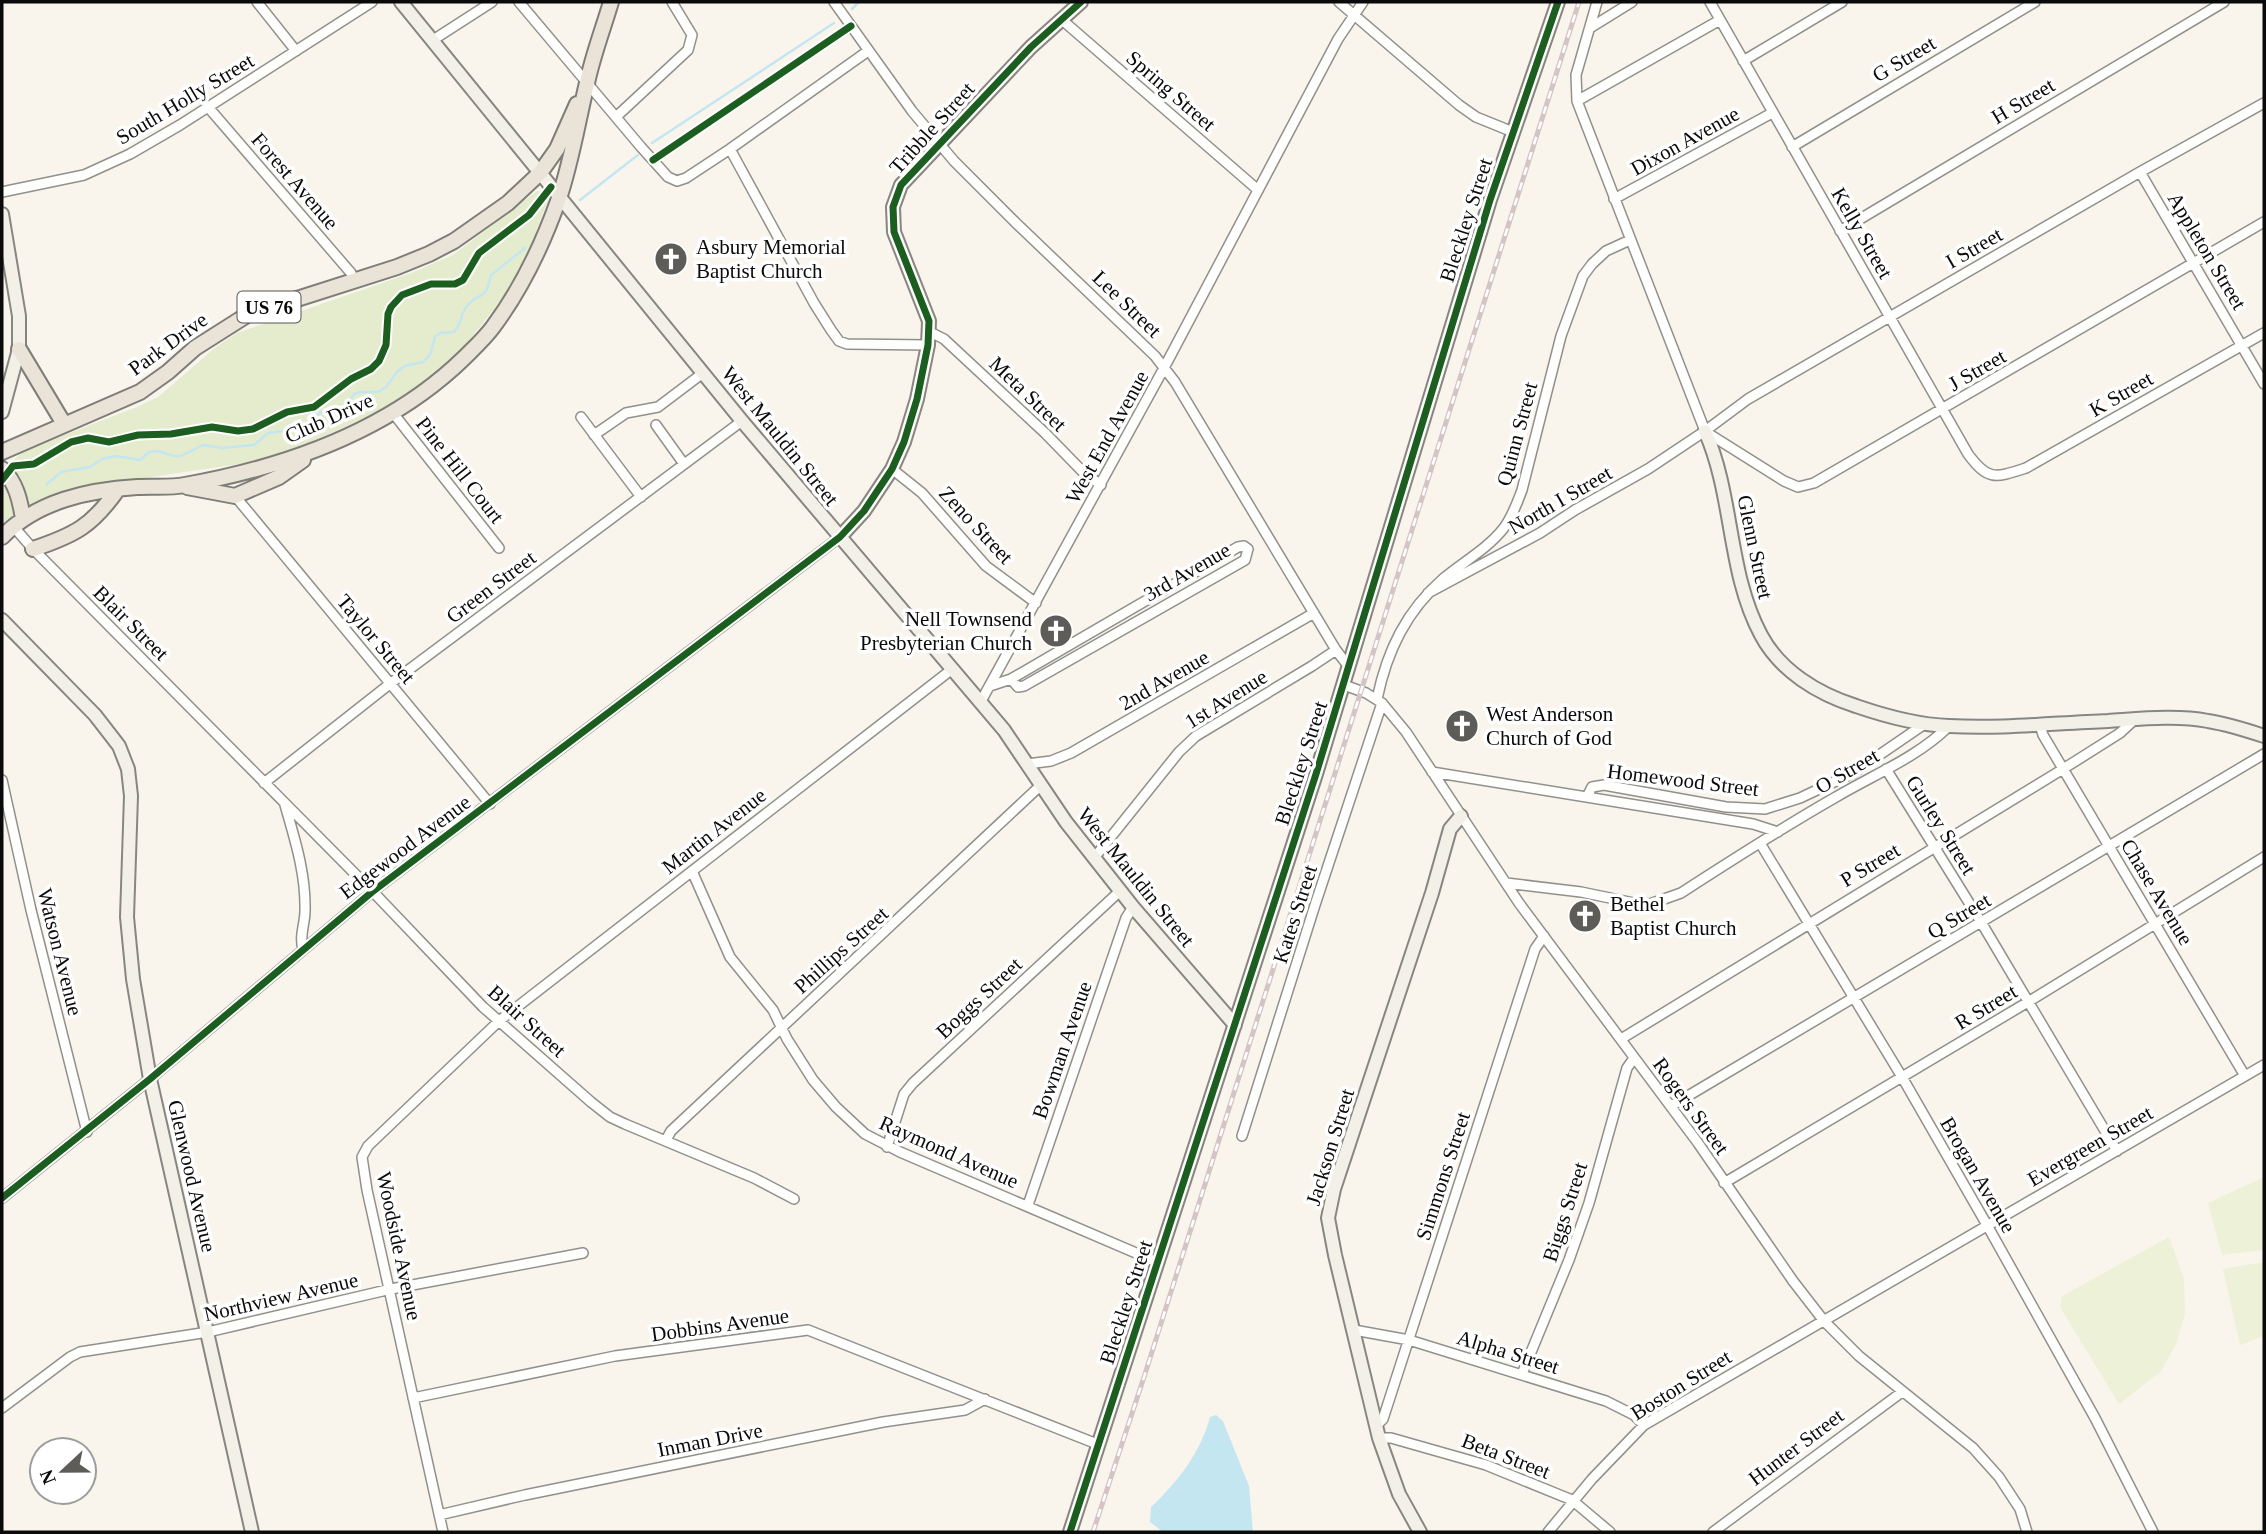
<svg xmlns="http://www.w3.org/2000/svg" width="2266" height="1534" viewBox="0 0 2266 1534" font-family="Georgia,serif">
	<style>
		.green { fill: #e4eccd }
		.pitch { fill: #edf1d7 }
		.water { fill: #c4e6f1 }
		.lines { fill: none; stroke-linecap: round; stroke-linejoin: round }
		.stream { stroke: #c4e6f1; stroke-width: 2.5 }
		.street-casing { stroke: #92908c; stroke-width: 12 }
		.secondary-casing { stroke: #888682; stroke-width: 16 }
		.primary-casing { stroke: #7f7d79; stroke-width: 18 }
		.street { stroke: #fefefc; stroke-width: 9 }
		.secondary { stroke: #f3f1e7; stroke-width: 12 }
		.primary { stroke: #eae3d8; stroke-width: 14 }
		.rail-casing { stroke: #d4c4c5; stroke-width: 5 }
		.rail { stroke: #fff; stroke-width: 2.5; stroke-dasharray: 8; stroke-linecap: butt }
		.cycleway-casing { stroke: #fff; stroke-width: 11 }
		.cycleway { stroke: #1b5e20; stroke-width: 7 }
		.labels { text-anchor: middle; dominant-baseline: central; stroke-width: 7; stroke-linejoin: round; paint-order: stroke }
		.shield { fill: #fff; stroke: #545454; stroke-width: 2 }
		.shield-label { font-size: 19px; font-weight: bold; fill: #0a0a0a }
		.street-label { font-size: 21px; fill: #0a0a0a; stroke: #fff }
		.poi-label { font-size: 21px; fill: #0a0a0a; stroke: #fff; text-anchor: start }
	</style>
	<rect width="100%" height="100%" fill="#f9f5ec"/>
	<path class="green" d="M 537,191 L 543,192 L 548,200 L 527,256 L 498,304 L 452,362 L 391,406 L 273,459 L 77,488 L 26,507 L 21,485 L 8,466 L 23,451 L 137,407 L 158,397 L 216,347 L 237,333 L 411,273 L 453,255 Z
		M 2,479 C 11,491 15,501 15,516 L 2,528 Z"/>
	<path class="pitch" d="M 2264,1177 L 2264,1250 L 2222,1255 L 2208,1203 Z
		M 2169,1237 L 2184,1279 L 2185,1314 L 2176,1344 L 2161,1371 L 2119,1404 L 2060,1307 L 2062,1296 Z
		M 2264,1262 L 2264,1336 L 2240,1345 L 2223,1269 Z"/>
	<path class="water" d="M 1216,1415 L 1223,1421 L 1249,1486 L 1253,1532 L 1163,1532 L 1150,1522 L 1151,1507 C 1177,1483 1201,1452 1210,1417 Z"/>
	<g class="lines">
		<path class="stream" d="M 852,9 L 859,2
			M 652,143 L 834,23
			M 580,200 L 638,155
			M 47,484 L 61,472 L 90,467 L 102,459 L 116,456 L 140,460 L 149,452 L 159,451 L 173,456 L 181,456 L 203,445 L 222,448 L 254,445 L 268,433 L 298,429 L 321,412 L 339,413 L 345,409 L 354,394 L 360,392 L 378,392 L 386,387 L 398,371 L 405,366 L 423,362 L 430,355 L 435,337 L 440,333 L 454,332 C 462,324 460,314 467,306 C 480,290 485,304 491,275 L 525,248"/>
		<defs>
			<path id="street" d="M 257,2 L 296,51
				M 519,2 L 641,147 L 668,177 L 677,181 L 686,178 L 730,149 L 868,51
				M 834,2 L 912,111 L 954,161 L 1016,223 L 1155,356 L 1175,382 L 1336,650 L 1349,667
				M 1339,2 L 1459,105 L 1476,117 L 1513,132
				M 1597,2 L 1576,75 L 1577,101 L 1705,431
				M 1710,2 L 1968,454 C 1988,481 1995,478 2026,468 L 2264,333
				M 1061,19 L 1258,190
				M 1590,28 L 1632,2
				M 433,40 L 492,2
				M 1743,61 L 1842,2
				M 1577,101 L 1720,20
				M 208,107 L 351,273 L 354,280
				M 617,116 L 688,50 L 692,35 L 672,2
				M 1792,147 L 2035,2
				M 730,149 L 814,303 L 831,330 L 839,341 L 847,344 L 928,345
				M 2140,172 L 2264,384
				M 2,192 L 84,175 L 130,154 L 180,125 L 372,2
				M 1614,199 L 1772,113
				M 1840,231 L 2224,2
				M 930,332 L 944,339 L 1045,433 L 1084,473 L 1101,485
				M 393,413 L 499,548
				M 581,417 L 641,497
				M 656,425 L 684,464
				M 1706,432 L 1784,481 L 1798,487 L 1814,483 L 2264,222
				M 594,435 L 626,413 L 658,407 L 703,373
				M 892,469 L 922,493 L 986,566 L 1036,603
				M 235,496 L 490,804
				M 13,526 L 33,549 L 378,897 L 483,1007 L 591,1102 L 610,1117 L 625,1124 L 754,1178 L 794,1199
				M 1428,593 L 1540,533 L 1575,510 L 1648,469 L 1705,431 L 1748,399 L 2140,172 L 2264,103
				M 1344,685 L 1366,693 L 1382,703 L 1406,732 L 1519,903 L 1698,1143 L 1793,1281 L 1824,1321 L 1859,1356 L 1973,1448 L 1999,1477 L 2020,1509 L 2027,1532
				M 990,686 L 1011,679 L 1238,547 L 1244,546 L 1248,549 L 1245,560 L 1024,686 L 1018,687 L 1011,679
				M 1377,699 C 1387,651 1406,611 1444,578 C 1463,562 1487,549 1503,529 C 1512,518 1517,503 1522,490 L 1561,336 L 1583,276 L 1592,264 L 1606,251 L 1630,240
				M 980,703 L 1164,368 L 1338,39 L 1363,2
				M 2040,725 L 2043,735 L 2245,1076
				M 1027,764 L 1051,761 L 1071,753 L 1314,613
				M 1886,769 L 1981,922 L 2117,1151
				M 1432,772 L 1753,824 L 1778,832
				M 2,780 L 31,910 L 87,1132
				M 264,783 L 391,683 L 742,421
				M 1587,797 L 1592,787 L 1604,785 L 1726,807 L 1765,809 L 1800,798 L 1853,773 L 1926,723
				M 285,805 C 295,840 306,874 305,911 C 305,924 299,936 303,949
				M 1760,843 L 1902,1077 L 1987,1225 L 2095,1418 L 2153,1532
				M 1094,858 L 1179,752 L 1196,736 L 1312,666 L 1336,650
				M 692,871 L 730,957 L 773,1010 L 787,1039 L 813,1080 L 836,1107 L 865,1134 L 900,1152 L 1157,1262
				M 1506,883 L 1581,892 L 1634,903 L 1650,904 L 1681,893 C 1732,860 1783,827 1836,797 C 1873,775 1918,757 1949,726
				M 1621,1039 L 2063,769 L 2120,733 L 2135,719
				M 1671,1106 L 2264,754
				M 1242,1136 L 1315,905 L 1382,703
				M 666,1140 L 671,1131 L 1040,786
				M 887,1147 L 904,1094 L 913,1083 L 1120,891
				M 1724,1183 L 2028,1002 L 2264,857
				M 2,1198 L 150,1079 L 372,892 L 840,537
				M 1028,1205 L 1126,918 L 1133,907
				M 1354,1330 L 1409,1340 L 1606,1401 L 1634,1415 L 1644,1425
				M 1522,1374 L 1569,1260 L 1589,1203 L 1627,1068 L 1634,1058
				M 413,1398 L 615,1356 L 808,1330 L 1097,1444
				M 2,1408 L 70,1357 L 80,1352 L 208,1332 L 391,1289 L 583,1253
				M 1376,1426 L 1383,1419 L 1535,949 L 1544,936
				M 1379,1438 L 1391,1438 L 1486,1465 L 1572,1500 L 1610,1532
				M 439,1515 L 525,1495 L 883,1422 L 965,1410 L 985,1399
				M 443,1532 L 367,1190 L 362,1157 L 368,1146 L 499,1021 L 951,670
				M 1548,1532 L 1592,1479 L 1644,1425 L 2264,1065
				M 1713,1532 L 1902,1392"/>
			<path id="secondary" d="M 401,2 L 742,421 L 1004,730 L 1066,822 L 1133,907 L 1235,1025
				M 2,214 L 19,316 L 19,349 L 2,412
				M 1705,431 C 1734,496 1727,572 1761,635 C 1780,671 1818,694 1856,706 C 1885,716 1918,725 1949,726 C 2001,729 2055,723 2108,721 C 2140,719 2176,715 2208,721 C 2227,724 2246,730 2264,736
				M 840,537 L 864,511 L 892,469 L 904,442 L 917,399 L 928,345 L 929,321 L 894,232 L 893,207 L 901,185 L 1031,47 L 1081,2
				M 2,620 L 95,715 L 119,746 L 128,769 L 131,796 L 127,917 L 133,979 L 150,1079 L 252,1532
				M 1070,1532 L 1316,774 L 1490,200 L 1558,2
				M 1420,1532 L 1399,1494 L 1379,1438 L 1335,1255 L 1328,1218 L 1334,1189 L 1432,893 L 1450,829 L 1461,816"/>
			<path id="primary" d="M 19,349 L 64,424
				M 2,452 L 140,392 L 168,372 L 195,348 L 247,315 L 397,267 L 429,254 L 454,241 L 508,203 L 540,173 L 557,149 L 577,104
				M 2,469 C 16,482 20,500 23,519
				M 187,487 L 235,496 L 279,477 L 303,460
				M 2,537 C 37,501 88,490 137,487 C 153,486 169,488 185,485 C 286,467 389,431 464,358 C 474,348 485,338 493,327 C 522,288 542,246 558,201 C 571,165 578,120 587,83 C 593,55 603,29 611,2
				M 33,549 C 75,535 92,526 118,489"/>
		</defs>
		<use href="#street" class="street-casing"/>
		<use href="#secondary" class="secondary-casing"/>
		<use href="#primary" class="primary-casing"/>
		<use href="#street" class="street"/>
		<use href="#secondary" class="secondary"/>
		<use href="#primary" class="primary"/>
		<defs>
			<path id="rail" d="M 1093,1532 L 1145,1374 L 1579,2"/>
		</defs>
		<use href="#rail" class="rail-casing"/>
		<use href="#rail" class="rail"/>
		<defs>
			<path id="cycleway" d="M 653,160 L 851,26
				M 2,480 L 13,466 L 34,464 L 71,442 L 88,438 L 109,442 L 138,435 L 171,434 L 212,427 L 238,431 L 253,429 L 287,412 L 314,407 L 351,379 L 371,369 L 379,361 L 386,345 L 388,314 L 391,307 L 402,295 L 431,284 L 455,284 L 463,280 L 479,253 L 529,215 L 551,187
				M 2,1198 L 150,1079 L 372,892 L 840,537 L 864,511 L 892,469 L 904,442 L 917,399 L 928,345 L 929,321 L 894,232 L 893,207 L 901,185 L 1031,47 L 1081,2
				M 1070,1532 L 1316,774 L 1490,200 L 1558,2"/>
		</defs>
		<use href="#cycleway" class="cycleway-casing"/>
		<use href="#cycleway" class="cycleway"/>
	</g>
	<defs>
		<symbol id="church-disc" viewBox="-11 -11 22 22"><circle r="9.5" fill="#5e5c59" stroke="#fff"/><path d="M-1.2-6h2.4v3.5h3.3v2.4h-3.3V6h-2.4V-.1h-3.3v-2.4h3.3Z" fill="#fff"/></symbol>
	</defs>
	<g fill-rule="evenodd">
		<use href="#church-disc" x="652" y="240" width="38" height="38"/>
		<use href="#church-disc" x="1037" y="612" width="38" height="38"/>
		<use href="#church-disc" x="1443" y="707" width="38" height="38"/>
		<use href="#church-disc" x="1566" y="897" width="38" height="38"/>
	</g>
	<g class="labels">
		<rect class="shield" x="237.5" y="291.5" width="63" height="31" rx="5"/>
		<g class="shield-label">
			<text x="269" y="307">US 76</text>
		</g>
		<g class="street-label">
			<text transform="translate(1904 59) rotate(-31)">G Street</text>
			<text transform="translate(1171 91) rotate(41)">Spring Street</text>
			<text transform="translate(185 99) rotate(-31)">South Holly Street</text>
			<text transform="translate(2023 101) rotate(-31)">H Street</text>
			<text transform="translate(932 128) rotate(-48)">Tribble Street</text>
			<text transform="translate(1685 141) rotate(-29)">Dixon Avenue</text>
			<text transform="translate(295 181) rotate(49)">Forest Avenue</text>
			<text transform="translate(1466 220) rotate(-72)">Bleckley Street</text>
			<text transform="translate(1862 233) rotate(60)">Kelly Street</text>
			<text transform="translate(1974 248) rotate(-30)">I Street</text>
			<text transform="translate(2207 251) rotate(59)">Appleton Street</text>
			<text transform="translate(1127 304) rotate(44)">Lee Street</text>
			<text transform="translate(168 344) rotate(-36)">Park Drive</text>
			<text transform="translate(1977 370) rotate(-30)">J Street</text>
			<text transform="translate(1028 394) rotate(44)">Meta Street</text>
			<text transform="translate(2121 394) rotate(-30)">K Street</text>
			<text transform="translate(329 418) rotate(-24)">Club Drive</text>
			<text transform="translate(1517 434) rotate(-75)">Quinn Street</text>
			<text transform="translate(780 436) rotate(51)">West Mauldin Street</text>
			<text transform="translate(1107 437) rotate(-61)">West End Avenue</text>
			<text transform="translate(460 470) rotate(52)">Pine Hill Court</text>
			<text transform="translate(1560 500) rotate(-30)">North I Street</text>
			<text transform="translate(976 525) rotate(47)">Zeno Street</text>
			<text transform="translate(1755 547) rotate(78)">Glenn Street</text>
			<text transform="translate(1187 572) rotate(-30)">3rd Avenue</text>
			<text transform="translate(491 587) rotate(-37)">Green Street</text>
			<text transform="translate(131 623) rotate(45)">Blair Street</text>
			<text transform="translate(376 639) rotate(50)">Taylor Street</text>
			<text transform="translate(1164 680) rotate(-30)">2nd Avenue</text>
			<text transform="translate(1226 699) rotate(-32)">1st Avenue</text>
			<text transform="translate(1301 763) rotate(-72)">Bleckley Street</text>
			<text transform="translate(1847 771) rotate(-30)">O Street</text>
			<text transform="translate(1683 780) rotate(7)">Homewood Street</text>
			<text transform="translate(1941 825) rotate(58)">Gurley Street</text>
			<text transform="translate(714 831) rotate(-38)">Martin Avenue</text>
			<text transform="translate(405 847) rotate(-37)">Edgewood Avenue</text>
			<text transform="translate(1870 865) rotate(-31)">P Street</text>
			<text transform="translate(1136 877) rotate(51)">West Mauldin Street</text>
			<text transform="translate(2157 892) rotate(59)">Chase Avenue</text>
			<text transform="translate(1295 914) rotate(-72)">Kates Street</text>
			<text transform="translate(1959 916) rotate(-31)">Q Street</text>
			<text transform="translate(841 950) rotate(-42)">Phillips Street</text>
			<text transform="translate(60 952) rotate(76)">Watson Avenue</text>
			<text transform="translate(979 998) rotate(-43)">Boggs Street</text>
			<text transform="translate(1986 1007) rotate(-31)">R Street</text>
			<text transform="translate(527 1021) rotate(42)">Blair Street</text>
			<text transform="translate(1062 1050) rotate(-71)">Bowman Avenue</text>
			<text transform="translate(1691 1106) rotate(54)">Rogers Street</text>
			<text transform="translate(2090 1146) rotate(-30)">Evergreen Street</text>
			<text transform="translate(1330 1147) rotate(-73)">Jackson Street</text>
			<text transform="translate(949 1152) rotate(24)">Raymond Avenue</text>
			<text transform="translate(1978 1175) rotate(60)">Brogan Avenue</text>
			<text transform="translate(192 1176) rotate(77)">Glenwood Avenue</text>
			<text transform="translate(1443 1176) rotate(-72)">Simmons Street</text>
			<text transform="translate(1565 1212) rotate(-72)">Biggs Street</text>
			<text transform="translate(399 1246) rotate(78)">Woodside Avenue</text>
			<text transform="translate(281 1297) rotate(-13)">Northview Avenue</text>
			<text transform="translate(1126 1302) rotate(-72)">Bleckley Street</text>
			<text transform="translate(720 1325) rotate(-8)">Dobbins Avenue</text>
			<text transform="translate(1508 1352) rotate(17)">Alpha Street</text>
			<text transform="translate(1681 1385) rotate(-32)">Boston Street</text>
			<text transform="translate(710 1440) rotate(-11)">Inman Drive</text>
			<text transform="translate(1796 1447) rotate(-37)">Hunter Street</text>
			<text transform="translate(1506 1456) rotate(21)">Beta Street</text>
		</g>
		<g class="poi-label">
			<text x="696" y="247">Asbury Memorial<tspan x="696" dy="24">Baptist Church</tspan></text>
			<text x="1032" y="619" text-anchor="end">Nell Townsend<tspan x="1032" dy="24">Presbyterian Church</tspan></text>
			<text x="1486" y="714">West Anderson<tspan x="1486" dy="24">Church of God</tspan></text>
			<text x="1610" y="904">Bethel<tspan x="1610" dy="24">Baptist Church</tspan></text>
		</g>
	</g>
	<rect width="2266" height="1534" fill="none" stroke="#0a0a0a" stroke-width="7"/>
	<g transform="translate(63 1471) rotate(248)"><circle r="33" fill="#ffffff" stroke="#9d9d9d" stroke-width="2"/>
	<path d="M0-5L12 26L0 18L-12 26Z" fill="#5e5c59"/>
	<text y="-10" font-size="19" font-weight="bold" text-anchor="middle" fill="#0a0a0a">N</text>
	</g>
</svg>
